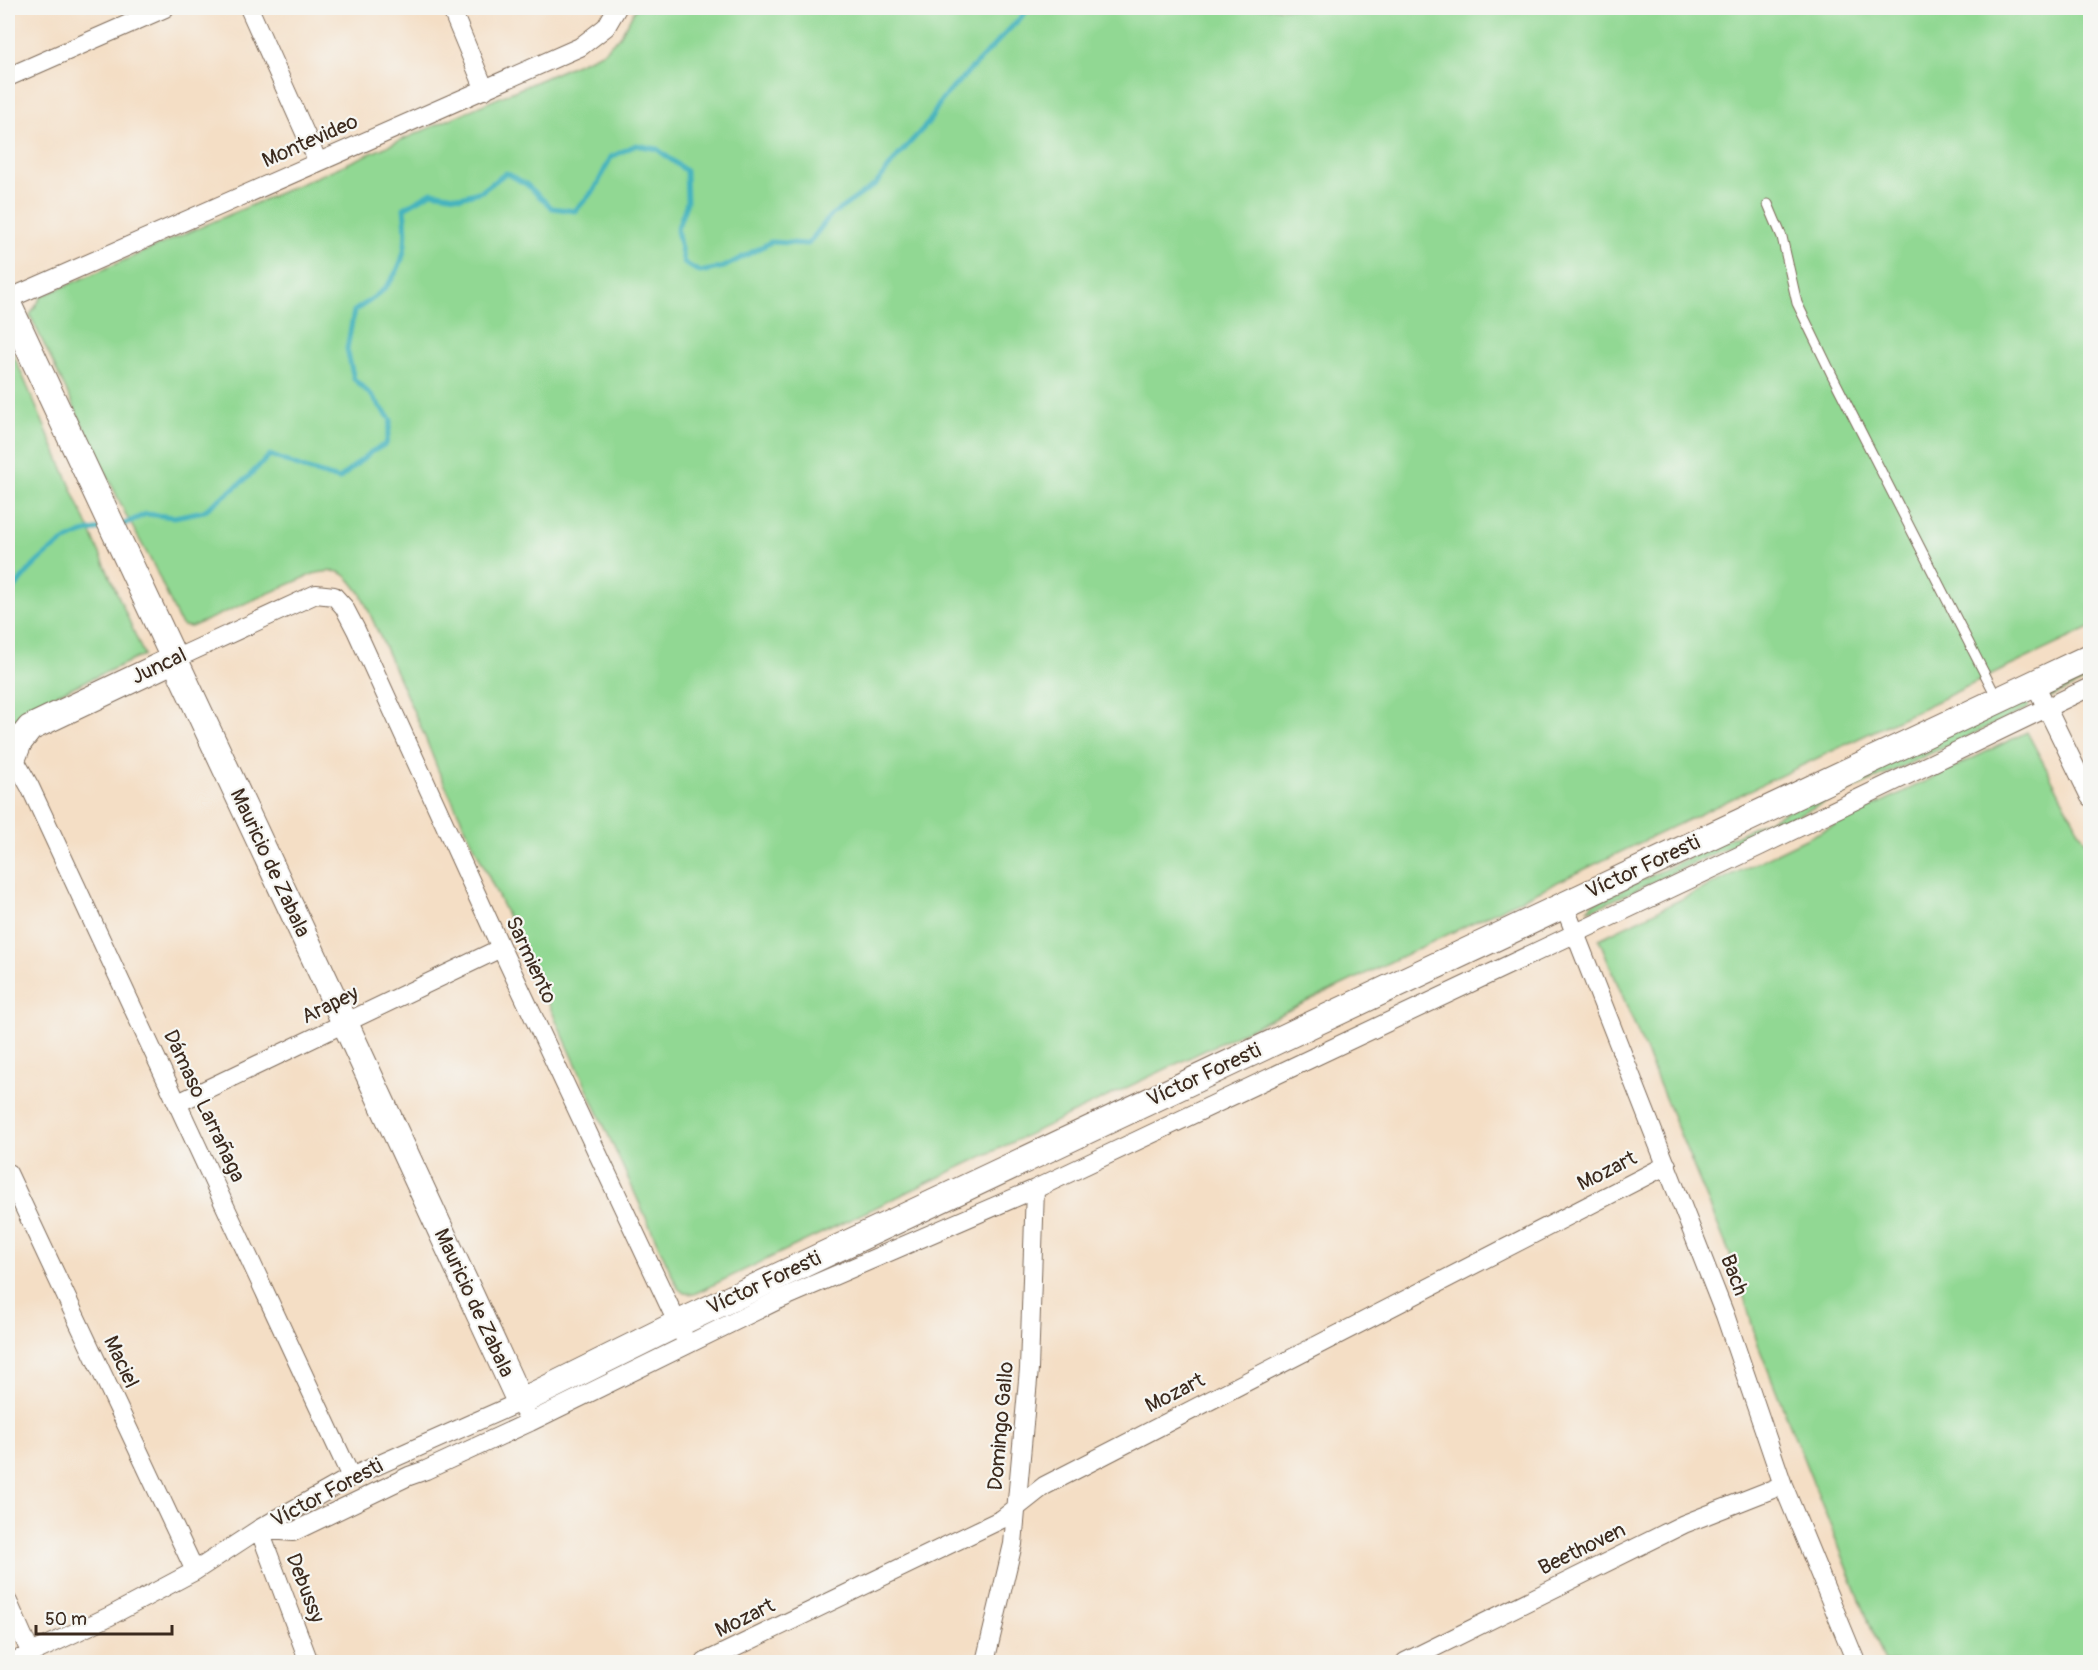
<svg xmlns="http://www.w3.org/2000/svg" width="2098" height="1670" viewBox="0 0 2098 1670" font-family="Pangolin,sans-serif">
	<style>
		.green { fill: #91d893; stroke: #668158; stroke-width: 1.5 }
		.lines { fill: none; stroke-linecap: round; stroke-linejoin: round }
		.stream { stroke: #44b3be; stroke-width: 5 }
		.lane-casing { stroke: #7c6958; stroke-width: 11 }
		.street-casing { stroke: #7c6958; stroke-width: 20 }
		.secondary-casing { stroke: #7c6958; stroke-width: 28 }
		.lane { stroke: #fff; stroke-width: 9 }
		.street { stroke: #fff; stroke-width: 18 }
		.secondary { stroke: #fff; stroke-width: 26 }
		.labels { text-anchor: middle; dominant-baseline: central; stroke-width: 4.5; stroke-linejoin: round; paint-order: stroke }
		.street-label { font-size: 21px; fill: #3b2a1e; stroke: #f6f6f2 }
	</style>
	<rect width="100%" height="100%" fill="#f6f6f2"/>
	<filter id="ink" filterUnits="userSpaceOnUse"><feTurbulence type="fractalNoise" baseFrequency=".0167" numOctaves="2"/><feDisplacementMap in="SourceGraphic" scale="12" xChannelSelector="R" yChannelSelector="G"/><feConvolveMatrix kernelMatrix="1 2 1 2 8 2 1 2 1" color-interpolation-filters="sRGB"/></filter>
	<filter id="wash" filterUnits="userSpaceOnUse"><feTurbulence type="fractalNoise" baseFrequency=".008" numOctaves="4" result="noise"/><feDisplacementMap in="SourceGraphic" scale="24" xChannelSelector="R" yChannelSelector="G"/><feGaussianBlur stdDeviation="1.35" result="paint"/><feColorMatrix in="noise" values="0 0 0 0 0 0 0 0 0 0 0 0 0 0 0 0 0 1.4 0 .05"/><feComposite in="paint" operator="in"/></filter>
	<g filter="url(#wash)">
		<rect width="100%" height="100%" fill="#f4dec5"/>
		<path class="green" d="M 636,8 L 2090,8 L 2090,628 L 694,1294 L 684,1293 L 678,1288 L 534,972 L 438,770 L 425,737 L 361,594 C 344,572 342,567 313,574 L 191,627 L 183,626 L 178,619 L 155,568 L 126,515 L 30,315 L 42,296 L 602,53 L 620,36 Z
			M 8,342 L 144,655 L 31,706 L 8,727 Z
			M 2090,667 L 2090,679 L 2049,698 L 2045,689 Z
			M 2026,697 L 2029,705 L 2027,709 L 1594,909 L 1588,909 L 1592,904 Z
			M 2027,732 L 2090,851 L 2090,1662 L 1885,1662 L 1758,1345 L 1736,1269 L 1599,939 Z"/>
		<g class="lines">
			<path class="stream" d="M 122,525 L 146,514 L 174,517 L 204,511 L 246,479 L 270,455 L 308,470 L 339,479 L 371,452 L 386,444 L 391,420 L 372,396 L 354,379 L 347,349 L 354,311 C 364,304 377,297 385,288 C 407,263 408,239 404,208 L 432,192 L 461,197 L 482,191 L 506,173 L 526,184 L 552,208 L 575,211 L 595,189 L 611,157 L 636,145 L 657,149 L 686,171 L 687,202 L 677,230 L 684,263 L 700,272 L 724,267 L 771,242 L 808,244 L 830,216 L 876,184 L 897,157 L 929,122 L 942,99 L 1030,8
				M 8,599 C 23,573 51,545 80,534 C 87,531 95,530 103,529"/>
		</g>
	</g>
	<g filter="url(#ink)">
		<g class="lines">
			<defs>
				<path id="lane" d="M 1768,204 L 1782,237 L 1797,303 L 1832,375 L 1997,698"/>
				<path id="street" d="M 249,8 L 318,162
					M 451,8 L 485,90
					M 8,77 L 165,8
					M 8,299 L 580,47 L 606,27 L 617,8
					M 175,659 L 316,594 L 334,596 L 344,607 L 356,630 L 501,948 L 683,1335
					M 2035,684 L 2090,797
					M 12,755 L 30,787 L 351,1477
					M 1564,905 L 1725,1315 L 1783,1485 L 1856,1662
					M 178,1103 L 501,948
					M 8,1173 L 195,1571
					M 259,1529 L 293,1532 L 409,1476 L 426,1470 L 530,1422 L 778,1300 L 1035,1189 L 1760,846 L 2090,687
					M 259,1529 L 309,1662
					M 8,1602 L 31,1654
					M 13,1662 L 110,1616 L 195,1571 L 259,1529 L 351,1477 L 520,1402 L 524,1411
					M 705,1662 L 1002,1519 L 1044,1486 L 1667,1165
					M 985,1662 L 1013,1544 L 1029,1369 L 1035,1189
					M 1405,1662 L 1684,1524 L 1783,1485"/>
				<path id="secondary" d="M 8,304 L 345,1023 L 520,1402 L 677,1324 L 2090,657
					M 8,770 L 19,742 L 30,728 L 175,659"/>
			</defs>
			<use href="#lane" class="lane-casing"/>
			<use href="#street" class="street-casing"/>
			<use href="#secondary" class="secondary-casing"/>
			<use href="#lane" class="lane"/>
			<use href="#street" class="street"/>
			<use href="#secondary" class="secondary"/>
		</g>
	</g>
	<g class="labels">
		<g class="street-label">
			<text transform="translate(310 141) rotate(-24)">Montevideo</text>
			<text transform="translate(159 666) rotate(-25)">Juncal</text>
			<text transform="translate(270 863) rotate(65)">Mauricio de Zabala</text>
			<text transform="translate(1643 867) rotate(-25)">Víctor Foresti</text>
			<text transform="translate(531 960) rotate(65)">Sarmiento</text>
			<text transform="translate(330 1005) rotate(-26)">Arapey</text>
			<text transform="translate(1204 1075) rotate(-25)">Víctor Foresti</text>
			<text transform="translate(204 1106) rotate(65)">Dámaso Larrañaga</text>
			<text transform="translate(1607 1171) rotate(-27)">Mozart</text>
			<text transform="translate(1734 1275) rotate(69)">Bach</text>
			<text transform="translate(764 1283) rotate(-25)">Víctor Foresti</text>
			<text transform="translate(474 1303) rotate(65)">Mauricio de Zabala</text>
			<text transform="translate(121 1362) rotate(65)">Maciel</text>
			<text transform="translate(1175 1393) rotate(-27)">Mozart</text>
			<text transform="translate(1001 1426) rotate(-85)">Domingo Gallo</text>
			<text transform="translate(327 1493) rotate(-28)">Víctor Foresti</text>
			<text transform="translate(1582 1549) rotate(-26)">Beethoven</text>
			<text transform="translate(305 1588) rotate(69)">Debussy</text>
			<text transform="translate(745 1618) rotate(-26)">Mozart</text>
		</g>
	</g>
	<rect width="2098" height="1670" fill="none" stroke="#f6f6f2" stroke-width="30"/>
	<path d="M36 1625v9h136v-9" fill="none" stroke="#3b2a1e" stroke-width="3"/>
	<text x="45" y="1625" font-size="18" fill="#3b2a1e" stroke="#f6f6f2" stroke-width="4.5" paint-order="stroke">50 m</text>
</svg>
